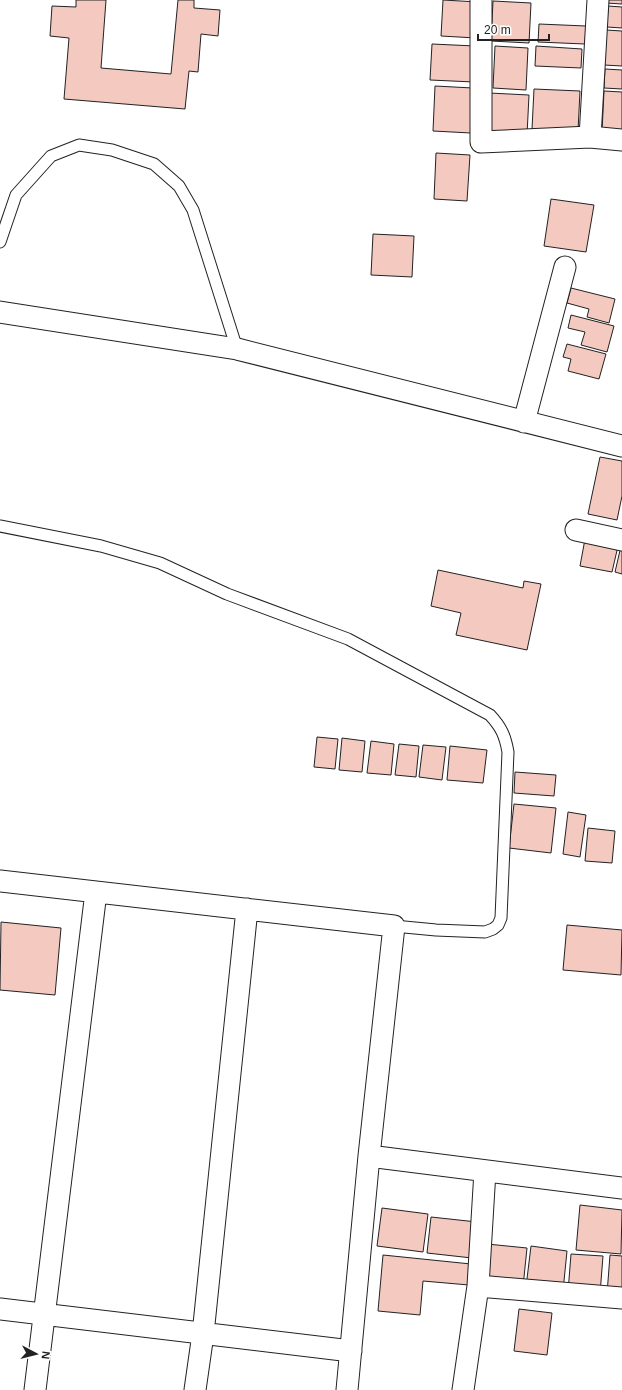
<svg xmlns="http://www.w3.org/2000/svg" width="622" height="1390" viewBox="0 0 622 1390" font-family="Helvetica,sans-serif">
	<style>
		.building { fill: #f3c9c0; stroke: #222 }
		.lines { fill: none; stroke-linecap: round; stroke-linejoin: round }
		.lane-casing { stroke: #222; stroke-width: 13 }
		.street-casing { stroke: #222; stroke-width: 23 }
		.lane { stroke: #fff; stroke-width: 11 }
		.street { stroke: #fff; stroke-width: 21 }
	</style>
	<rect width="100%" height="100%" fill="#fff"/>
	<path class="building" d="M 76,0 L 106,0 L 101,68 L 171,74 L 178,0 L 194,0 L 194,8 L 220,10 L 218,36 L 201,34 L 198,72 L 189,71 L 185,109 L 64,99 L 69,38 L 50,36 L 52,6 L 76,7 Z
		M 443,0 L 478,2 L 476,38 L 441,36 Z
		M 607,0 L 622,0 L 622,4 L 606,3 Z
		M 493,1 L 531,3 L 529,43 L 491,41 Z
		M 608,6 L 622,7 L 622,28 L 607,27 Z
		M 539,24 L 586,26 L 585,44 L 538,42 Z
		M 606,30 L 622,31 L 622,66 L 604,65 Z
		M 432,44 L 475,46 L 474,82 L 430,80 Z
		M 495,46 L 528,48 L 526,90 L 493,88 Z
		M 536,46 L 582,49 L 581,68 L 535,66 Z
		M 605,69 L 622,70 L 622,89 L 604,88 Z
		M 435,86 L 473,88 L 471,133 L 433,131 Z
		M 534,89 L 580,91 L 578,131 L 532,129 Z
		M 604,91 L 622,92 L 622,133 L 602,132 Z
		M 489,93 L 529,95 L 527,135 L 487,133 Z
		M 436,153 L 470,155 L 467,201 L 434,199 Z
		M 551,199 L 594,205 L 586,252 L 544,246 Z
		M 373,234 L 414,236 L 412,277 L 371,275 Z
		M 571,288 L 615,299 L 609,323 L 587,317 L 589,309 L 567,303 Z
		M 571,315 L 614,326 L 607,352 L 581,345 L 585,332 L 568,328 Z
		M 567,344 L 606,354 L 599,379 L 568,371 L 571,359 L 563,357 Z
		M 600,457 L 622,461 L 622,496 L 617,520 L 588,514 Z
		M 585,539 L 618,546 L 612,572 L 580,566 Z
		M 621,546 L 622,546 L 622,574 L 615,572 Z
		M 438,570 L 523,588 L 524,581 L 541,584 L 527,650 L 456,635 L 461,613 L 431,606 Z
		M 317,737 L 338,739 L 335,769 L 314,767 Z
		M 342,738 L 365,741 L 362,772 L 339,770 Z
		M 371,741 L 394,744 L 391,775 L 367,773 Z
		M 399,744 L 419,746 L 416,777 L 395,775 Z
		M 423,745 L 446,747 L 442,780 L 419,777 Z
		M 450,746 L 487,750 L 483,783 L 447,780 Z
		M 515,772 L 556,775 L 554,796 L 514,793 Z
		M 514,804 L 556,808 L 551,853 L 509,848 Z
		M 568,812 L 586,815 L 580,857 L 563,854 Z
		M 588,828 L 615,831 L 612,863 L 585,861 Z
		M 1,922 L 61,928 L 55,995 L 0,990 Z
		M 567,925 L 622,930 L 621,975 L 563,970 Z
		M 580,1205 L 622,1210 L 621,1254 L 576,1250 Z
		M 382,1208 L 428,1214 L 423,1252 L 377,1246 Z
		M 431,1217 L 477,1222 L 472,1258 L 427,1253 Z
		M 487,1244 L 527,1248 L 523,1287 L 482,1283 Z
		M 531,1246 L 567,1251 L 563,1291 L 526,1287 Z
		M 571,1254 L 603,1256 L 600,1294 L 568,1292 Z
		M 383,1255 L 471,1264 L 469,1285 L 423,1281 L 420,1315 L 378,1311 Z
		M 610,1255 L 622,1256 L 622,1295 L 607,1294 Z
		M 519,1309 L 552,1313 L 547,1355 L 514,1351 Z"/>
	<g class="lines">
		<defs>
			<path id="lane" d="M 0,242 L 16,195 L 51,156 L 79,145 L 112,150 L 154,164 L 179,186 L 193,210 L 237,349
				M 0,526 L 101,546 L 160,563 L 227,594 L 348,639 L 490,715 C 501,727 505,735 508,752 L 501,918 L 498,925 L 493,929 L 485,932 L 436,930 L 394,926"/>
			<path id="street" d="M 481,0 L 481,142 L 590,137 L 598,0
				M 590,137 L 622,140
				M 0,312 L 237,349 L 622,446
				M 524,422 L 565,267
				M 576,530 L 622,540
				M 0,881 L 394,926 L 369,1156 L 347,1390
				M 369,1156 L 622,1188
				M 478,1286 L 622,1298
				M 0,1309 L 351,1351
				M 35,1390 L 96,892
				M 195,1390 L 203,1334 L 247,909
				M 463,1390 L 478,1286 L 485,1171"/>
		</defs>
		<use href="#lane" class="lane-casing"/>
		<use href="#street" class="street-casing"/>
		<use href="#lane" class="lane"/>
		<use href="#street" class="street"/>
	</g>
	<g transform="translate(36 1354) rotate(97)" stroke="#ffffff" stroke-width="3" paint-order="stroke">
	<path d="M0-3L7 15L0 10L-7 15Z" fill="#222222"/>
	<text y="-6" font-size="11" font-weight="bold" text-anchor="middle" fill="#222222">N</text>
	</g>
	<path d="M478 34v6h71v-6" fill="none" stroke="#222222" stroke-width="2"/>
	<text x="484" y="34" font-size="12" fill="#222222" stroke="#ffffff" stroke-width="3" paint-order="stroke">20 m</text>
</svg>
